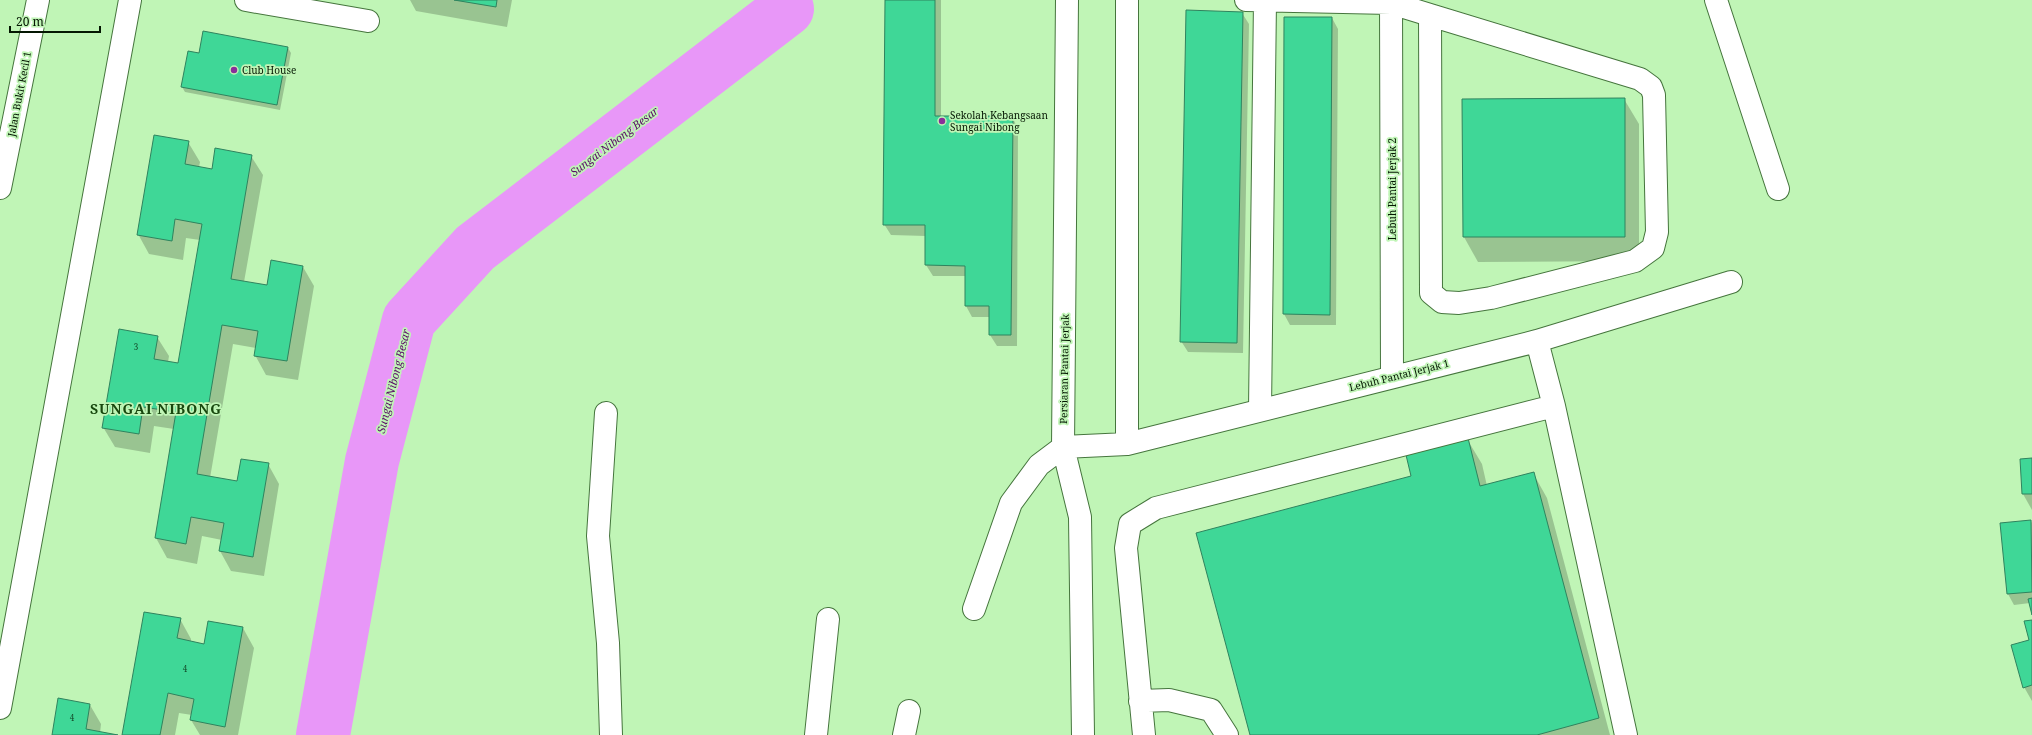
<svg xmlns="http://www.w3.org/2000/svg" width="2032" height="735" viewBox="0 0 2032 735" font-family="'Noto Serif',serif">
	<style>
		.shadow { fill: #0003 }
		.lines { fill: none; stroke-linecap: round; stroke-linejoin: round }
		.river { stroke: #e897f8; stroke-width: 54 }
		.building { fill: #3fd797; stroke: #2f835e }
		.minor-casing { stroke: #45753d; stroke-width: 24 }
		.minor { stroke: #fff; stroke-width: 22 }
		.poi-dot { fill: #892e9a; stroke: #c0f5b6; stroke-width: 1.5 }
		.labels { text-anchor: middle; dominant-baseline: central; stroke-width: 3.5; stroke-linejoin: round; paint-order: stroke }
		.number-label { font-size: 8px; fill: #134727 }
		.poi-label { font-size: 10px; fill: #041702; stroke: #c0f5b6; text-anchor: start }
		.street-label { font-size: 10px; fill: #041702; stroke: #c0f5b6 }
		.water-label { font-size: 11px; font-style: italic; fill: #590d66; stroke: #c0f5b6 }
		.district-label { font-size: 14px; font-weight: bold; letter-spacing: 1px; fill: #17470e; stroke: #c0f5b6 }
	</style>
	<rect width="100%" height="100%" fill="#c0f5b6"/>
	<path class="shadow" d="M 410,0 L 512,0 L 507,27 L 416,11 Z
		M 886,0 L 941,0 L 941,117 L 1012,117 L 1018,128 L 1017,346 L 997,346 L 990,335 L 990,317 L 972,317 L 966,306 L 966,276 L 933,276 L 926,265 L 926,236 L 891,235 L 884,224 Z
		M 1242,13 L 1249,24 L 1243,353 L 1188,352 L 1181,341 Z
		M 1285,18 L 1332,18 L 1338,29 L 1336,325 L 1290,325 L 1284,314 Z
		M 288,48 L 291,53 L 280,110 L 185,92 L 182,87 L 200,54 Z
		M 1624,99 L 1639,124 L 1639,261 L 1478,262 L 1464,237 L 1463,100 Z
		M 188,142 L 200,162 L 199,167 L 213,170 L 251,156 L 263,175 L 244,282 L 268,287 L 303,267 L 314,286 L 298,380 L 266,375 L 255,355 L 256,348 L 233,344 L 210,478 L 238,483 L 268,464 L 279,484 L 264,576 L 231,571 L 220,551 L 222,540 L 202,536 L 197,564 L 167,558 L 156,538 L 174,429 L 154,426 L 150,453 L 115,447 L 103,427 L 157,337 L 169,356 L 168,362 L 179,364 L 200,240 L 186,238 L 183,260 L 149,254 L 138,234 Z
		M 1467,439 L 1482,464 L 1487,486 L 1533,473 L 1547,498 L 1610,735 L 1251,735 L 1413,477 Z
		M 2032,459 L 2032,510 L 2023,494 L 2021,460 Z
		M 2031,521 L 2032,523 L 2032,611 L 2030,603 L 2014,605 L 2008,594 L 2001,524 Z
		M 180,619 L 191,639 L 191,642 L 205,645 L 209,622 L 243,628 L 254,648 L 238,735 L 200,735 L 191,720 L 192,715 L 179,713 L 175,735 L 123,735 Z
		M 2032,621 L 2032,701 L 2024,687 Z
		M 90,705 L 101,724 L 100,733 L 112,735 L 53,735 Z"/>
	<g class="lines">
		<path class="river" d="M 323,735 L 372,461 L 409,320 L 475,248 L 787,9"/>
	</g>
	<path class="building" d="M 454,0 L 497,0 L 496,7 Z
		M 885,0 L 935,0 L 935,116 L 1013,116 L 1011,335 L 989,335 L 989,306 L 965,306 L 965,266 L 925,265 L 925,225 L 883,225 Z
		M 1186,10 L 1243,12 L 1237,343 L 1180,342 Z
		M 1284,17 L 1332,17 L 1330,315 L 1283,314 Z
		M 203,31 L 288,47 L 277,105 L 181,87 L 188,51 L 199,53 Z
		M 1625,98 L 1625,237 L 1463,237 L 1462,99 Z
		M 154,135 L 189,141 L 185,164 L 212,169 L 215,148 L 252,155 L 231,279 L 267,285 L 271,260 L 303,266 L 287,361 L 254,356 L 258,331 L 222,325 L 197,474 L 237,481 L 241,459 L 269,463 L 253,557 L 219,551 L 224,523 L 191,517 L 186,544 L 155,538 L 176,412 L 143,407 L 139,434 L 102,428 L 119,329 L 158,336 L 154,359 L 178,363 L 202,224 L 175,219 L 172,241 L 137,235 Z
		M 1468,438 L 1480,486 L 1534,472 L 1599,718 L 1537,735 L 1250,735 L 1196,533 L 1411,476 L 1406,455 Z
		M 2032,458 L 2032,494 L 2022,494 L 2020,459 Z
		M 2031,520 L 2032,592 L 2007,594 L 2000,523 Z
		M 2032,598 L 2032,615 L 2028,599 Z
		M 144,612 L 181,618 L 177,638 L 204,644 L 208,621 L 243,627 L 225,727 L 190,720 L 194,699 L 168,693 L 160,735 L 122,735 Z
		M 2032,620 L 2032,685 L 2023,688 L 2011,645 L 2029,640 L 2024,621 Z
		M 58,698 L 90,704 L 86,729 L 118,735 L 52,735 Z"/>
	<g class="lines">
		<defs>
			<path id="minor" d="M 246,0 L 368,21
				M 1067,0 L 1063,447 L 1080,517 L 1083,735
				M 1246,0 L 1391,3 L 1430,15
				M 1391,0 L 1392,377
				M 1716,0 L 1778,189
				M 1430,15 L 1640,79 L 1651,87 L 1654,95 L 1657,232 L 1653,248 L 1635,261 L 1491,298 L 1459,303 L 1442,302 L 1431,293 Z
				M 0,188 L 38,0
				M 1537,341 L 1554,406 L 1626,735
				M 1260,410 L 1265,0
				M 606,413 L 598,536 L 608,643 L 611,735
				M 1127,444 L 1127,0
				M 1063,447 L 1127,444 L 1537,341 L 1731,282
				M 974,609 L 1011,503 L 1039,465 L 1063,447
				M 1140,701 L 1169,700 L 1211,710 L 1227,735
				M 0,708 L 130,0
				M 816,735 L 828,619
				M 904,735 L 909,711
				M 1144,735 L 1126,548 L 1130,524 L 1156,508 L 1554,406"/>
		</defs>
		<use href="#minor" class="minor-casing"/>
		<use href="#minor" class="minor"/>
	</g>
	<g class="poi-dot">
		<circle cx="234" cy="70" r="4"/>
		<circle cx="942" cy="121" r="4"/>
	</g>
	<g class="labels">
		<g class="number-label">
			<text x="136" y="346">3</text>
			<text x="185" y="668">4</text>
			<text x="72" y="717">4</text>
		</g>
		<g class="poi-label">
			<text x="242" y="70">Club House</text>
			<text x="950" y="115">Sekolah Kebangsaan<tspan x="950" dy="12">Sungai Nibong</tspan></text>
		</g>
		<g class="street-label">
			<text transform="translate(19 94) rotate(-79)">Jalan Bukit Kecil 1</text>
			<text transform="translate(1392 189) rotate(-90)">Lebuh Pantai Jerjak 2</text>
			<text transform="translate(1064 369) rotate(-89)">Persiaran Pantai Jerjak</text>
			<text transform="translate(1399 375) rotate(-14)">Lebuh Pantai Jerjak 1</text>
		</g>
		<g class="water-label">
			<text transform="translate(614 141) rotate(-37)">Sungai Nibong Besar</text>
			<text transform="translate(393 381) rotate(-76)">Sungai Nibong Besar</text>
		</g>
		<g class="district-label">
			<text x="156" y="408">SUNGAI NIBONG</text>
		</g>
	</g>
	<path d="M10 26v6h90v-6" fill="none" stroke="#041702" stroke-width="2"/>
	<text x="16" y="26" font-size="12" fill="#041702" stroke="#c0f5b6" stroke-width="3" paint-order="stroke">20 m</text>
</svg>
